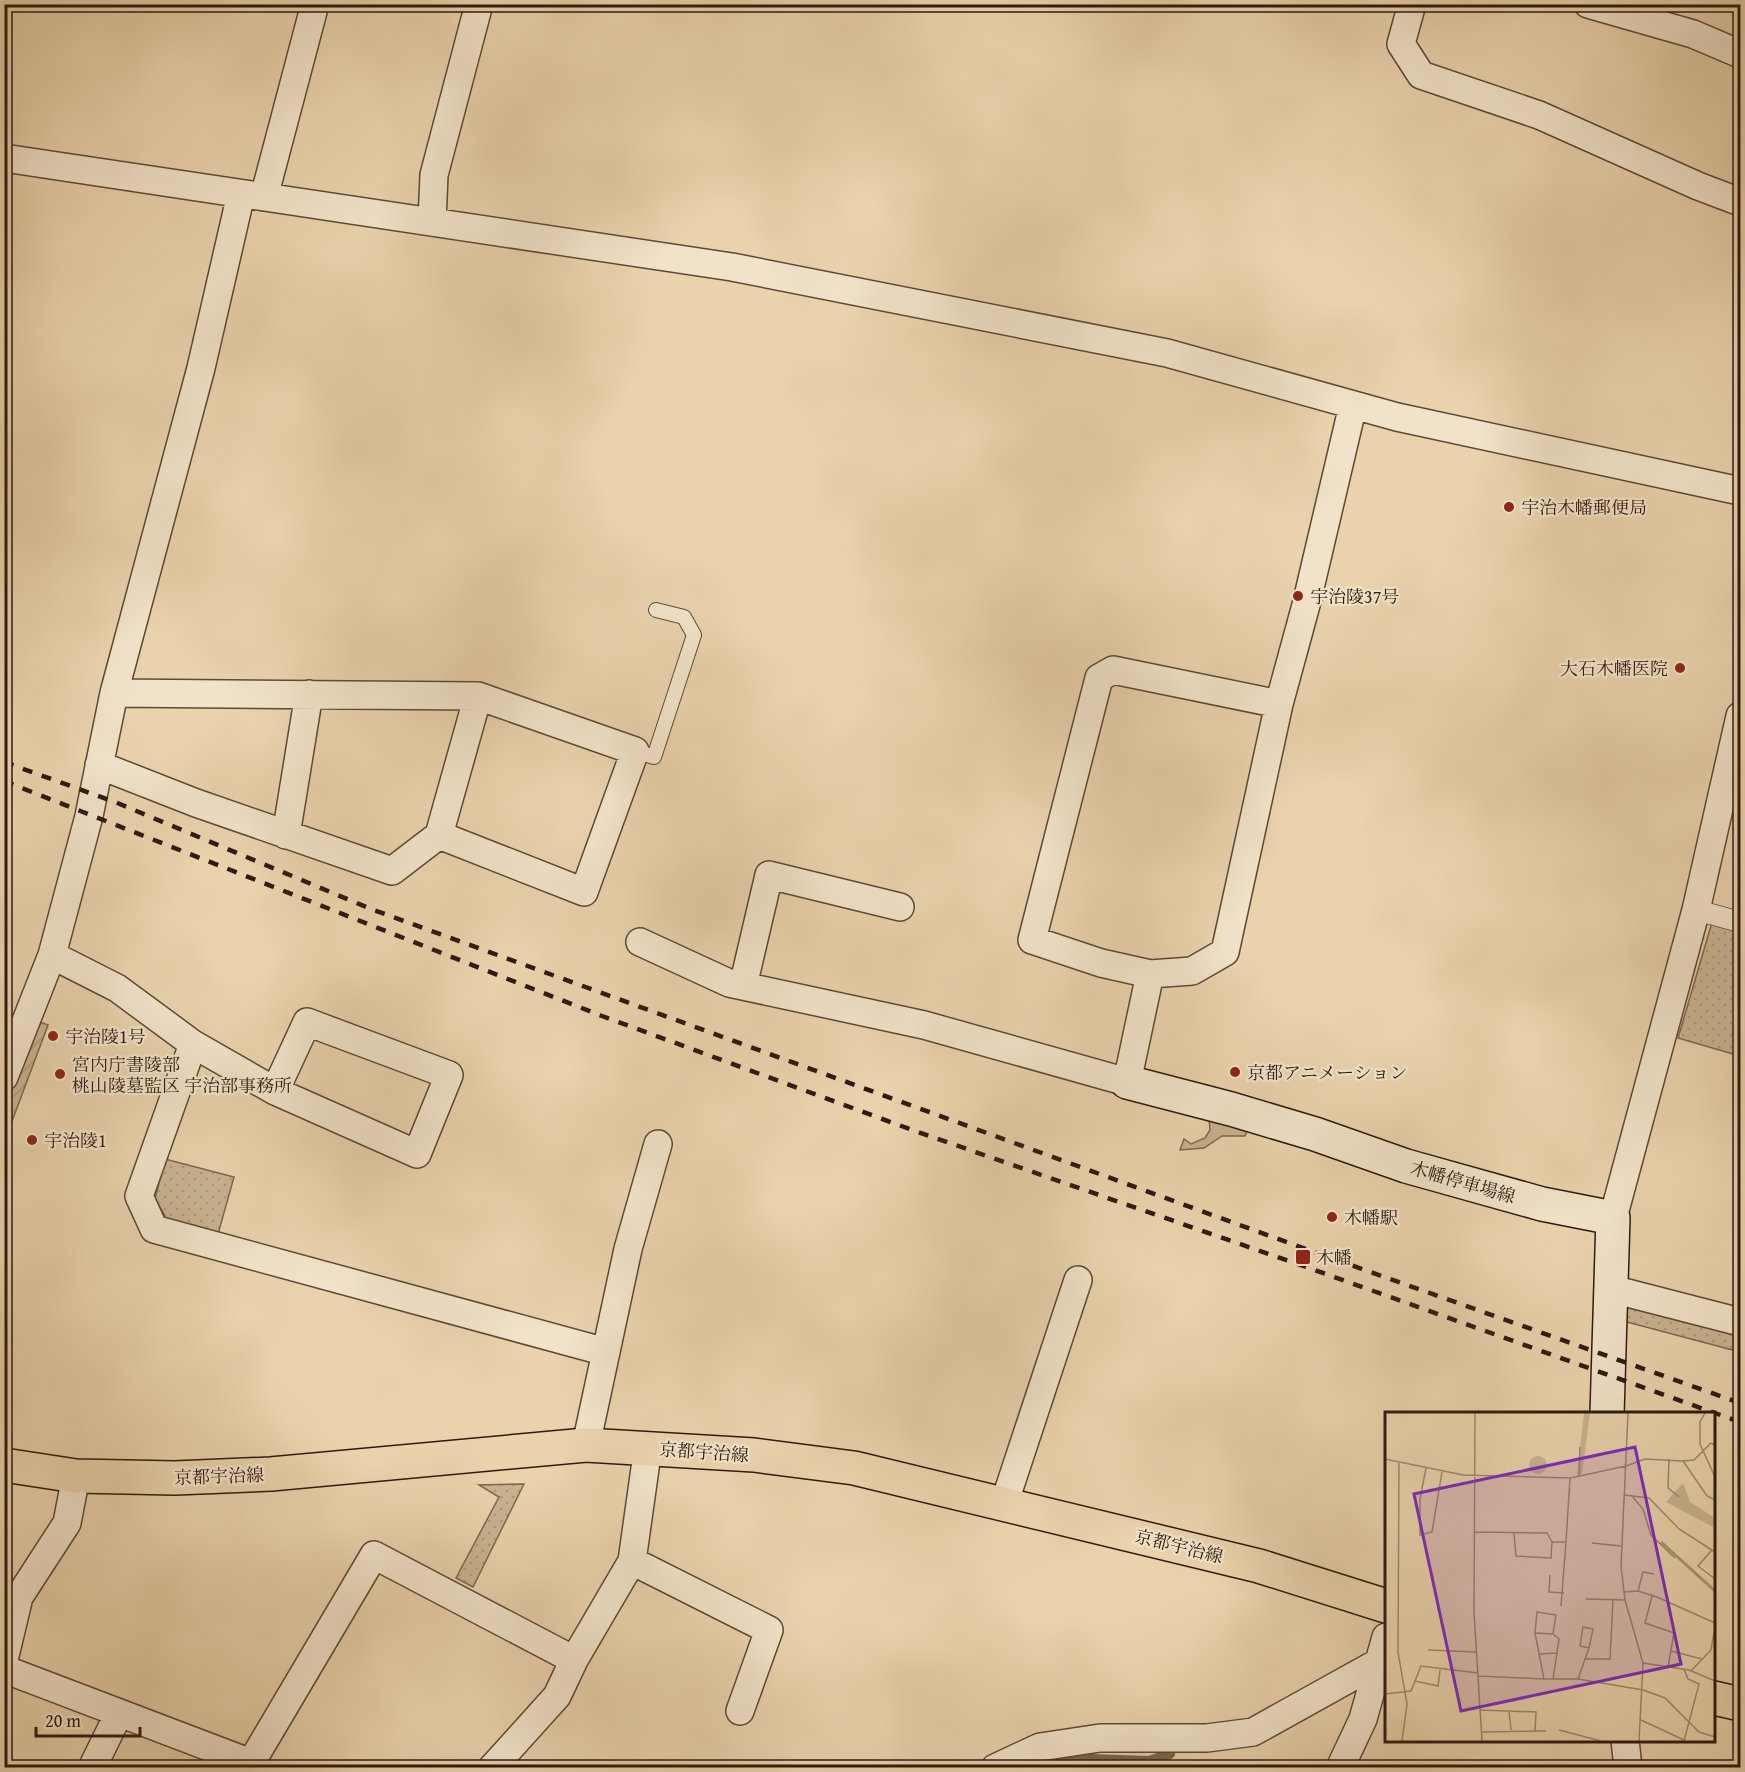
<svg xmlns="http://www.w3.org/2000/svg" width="1745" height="1772" viewBox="0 0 1745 1772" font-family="'Gentium Book Plus','Noto Serif JP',serif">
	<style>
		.grass { fill: #c9b391; stroke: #7c6750; stroke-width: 1.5 }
		.park { fill: url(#park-dots); stroke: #7c6750; stroke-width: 1.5 }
		.garden { fill: url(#garden-furrows); stroke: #7c6750; stroke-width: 1.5 }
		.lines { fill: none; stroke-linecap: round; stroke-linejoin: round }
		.stream { stroke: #78644e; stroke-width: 10 }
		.service-casing { stroke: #5d4937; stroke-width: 16 }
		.pedestrian-casing { stroke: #5d4937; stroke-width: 22 }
		.minor-casing { stroke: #5d4937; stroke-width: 30 }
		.secondary-casing { stroke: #2e1b10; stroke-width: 36 }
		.primary-casing { stroke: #2e1b10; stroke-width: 36 }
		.service { stroke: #f1e2c9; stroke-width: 14 }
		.pedestrian { stroke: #f1e2c9; stroke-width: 20 }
		.minor { stroke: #f1e2c9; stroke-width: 27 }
		.secondary { stroke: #f1e2c9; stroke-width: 33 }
		.primary { stroke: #e9d2ac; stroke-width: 33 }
		.rail { stroke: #2e1b10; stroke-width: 4.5; stroke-dasharray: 10 10; stroke-linecap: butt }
		.poi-dot { fill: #8f2418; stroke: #f1e2c9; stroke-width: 2 }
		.labels { text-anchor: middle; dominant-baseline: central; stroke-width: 4.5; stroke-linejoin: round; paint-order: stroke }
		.poi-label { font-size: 18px; fill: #2e1b10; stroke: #f1e2c9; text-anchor: start }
		.street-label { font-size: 18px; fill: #2e1b10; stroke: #f1e2c9 }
		.inset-river { fill: none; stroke: #a99477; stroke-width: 3 }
		.inset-road { fill: none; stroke: #9e896e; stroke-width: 1.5 }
		.view { fill: #7b2cbf; fill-opacity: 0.15; stroke: #7b2cbf; stroke-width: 3 }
		.inset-edge { fill: none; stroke: #2e1b10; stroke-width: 3 }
	</style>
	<defs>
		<pattern id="park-dots" width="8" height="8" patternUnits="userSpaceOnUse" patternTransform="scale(1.5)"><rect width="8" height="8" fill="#c9b391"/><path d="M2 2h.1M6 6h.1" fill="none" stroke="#ad997c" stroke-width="1.8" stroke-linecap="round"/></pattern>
		<pattern id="garden-furrows" width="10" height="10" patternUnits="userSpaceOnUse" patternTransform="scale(1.5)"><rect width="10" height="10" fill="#c9b391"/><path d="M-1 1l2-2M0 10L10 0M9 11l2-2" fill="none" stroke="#ad997c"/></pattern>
	</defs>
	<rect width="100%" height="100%" fill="#e9d2ac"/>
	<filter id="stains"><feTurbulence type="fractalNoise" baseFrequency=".00333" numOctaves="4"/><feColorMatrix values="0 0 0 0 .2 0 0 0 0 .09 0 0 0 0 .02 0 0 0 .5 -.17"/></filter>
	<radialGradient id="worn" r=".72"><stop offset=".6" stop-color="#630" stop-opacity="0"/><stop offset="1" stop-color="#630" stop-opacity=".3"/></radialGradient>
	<path class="grass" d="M 1209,1119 L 1248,1128 L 1245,1136 L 1222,1136 L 1204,1148 L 1180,1150 L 1184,1139 L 1191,1144 L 1205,1138 L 1210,1130 Z"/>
	<path class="park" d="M 1713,919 L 1740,927 L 1740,1056 L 1678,1038 Z
		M 165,1159 L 234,1177 L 218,1234 L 168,1221 L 155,1199 Z
		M 1628,1281 L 1740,1309 L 1740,1352 L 1623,1321 Z
		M 524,1484 L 473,1587 L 456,1578 L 499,1497 L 479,1485 Z"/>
	<path class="garden" d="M 37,1021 L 48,1025 L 5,1140 L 5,1106 Z"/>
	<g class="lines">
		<path class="stream" d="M 1043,1768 L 1062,1758 L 1149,1761 L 1170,1754"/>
		<defs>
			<path id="service" d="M 635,751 L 654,757 L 694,635 L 684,617 L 656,610"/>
			<path id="pedestrian" d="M 1696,910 L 1740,922"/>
			<path id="minor" d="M 1412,4 L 1401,44 L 1421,75 L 1539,115 L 1698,186 L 1740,202
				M 1588,4 L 1693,34 L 1740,54
				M 4,158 L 732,267 L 1167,353 L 1397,417 L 1740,491
				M 264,197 L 315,4
				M 432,222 L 434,175 L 479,4
				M 99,765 L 196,803 L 392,871 L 439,835 L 584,892 L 635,751 L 478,696 L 114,693 L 201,368 L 241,194
				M 286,835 L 309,694
				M 439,835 L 478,696
				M 640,942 L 729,983 L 924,1025 L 1127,1082 L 1150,974 L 1101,963 L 1032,940 L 1099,678 L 1113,670 L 1279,704
				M 52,955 L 117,988 L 193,1044 L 275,1091 L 417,1154 L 449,1075 L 307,1022 L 275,1091
				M 1150,974 L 1192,971 L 1225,952 L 1279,704 L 1306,605 L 1353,405
				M 743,986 L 769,875 L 900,907
				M 193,1044 L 139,1196 L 154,1229 L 606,1352
				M 4,1077 L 52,955 L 89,816 L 114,693
				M 1613,1218 L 1696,910 L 1740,716
				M 1612,1289 L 1740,1322
				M 586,1445 L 628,1249 L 658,1144
				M 1004,1504 L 1078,1280
				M 632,1561 L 769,1630 L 740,1711
				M 4,1660 L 19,1597 L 67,1523 L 76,1476
				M 4,1669 L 251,1763 L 374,1555 L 574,1660
				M 1625,1740 L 1628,1768
				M 92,1768 L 119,1713
				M 492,1768 L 557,1696 L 574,1660 L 632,1561 L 648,1447
				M 995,1768 L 1040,1747 L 1100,1738 L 1207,1738 L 1253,1732 L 1379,1662
				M 1340,1768 L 1363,1719 L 1386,1637"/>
			<path id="secondary" d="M 1127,1082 L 1231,1109 L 1315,1134 L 1406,1166 L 1542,1204 L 1613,1218 L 1607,1414"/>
			<path id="primary" d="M 4,1465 L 76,1476 L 175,1478 L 271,1474 L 586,1445 L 754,1455 L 854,1468 L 1259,1566 L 1386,1606
				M 1714,1698 L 1740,1704"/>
		</defs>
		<use href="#service" class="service-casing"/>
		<use href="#pedestrian" class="pedestrian-casing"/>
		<use href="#minor" class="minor-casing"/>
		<use href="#secondary" class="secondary-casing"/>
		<use href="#primary" class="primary-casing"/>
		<use href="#service" class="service"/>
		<use href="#pedestrian" class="pedestrian"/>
		<use href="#minor" class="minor"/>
		<use href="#secondary" class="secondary"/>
		<use href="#primary" class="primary"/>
		<path class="rail" d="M 4,762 L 115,802 L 371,909 L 1314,1252 L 1740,1403
			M 4,781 L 602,1016 L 915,1131 L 1309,1268 L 1740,1422"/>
	</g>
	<g class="poi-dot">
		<circle cx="1509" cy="507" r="6"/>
		<circle cx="1298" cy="596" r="6"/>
		<circle cx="1680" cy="668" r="6"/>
		<circle cx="53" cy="1036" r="6"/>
		<circle cx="1235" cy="1072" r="6"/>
		<circle cx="60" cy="1074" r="6"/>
		<circle cx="32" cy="1140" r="6"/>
		<circle cx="1332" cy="1217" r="6"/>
		<rect x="1295" y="1249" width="16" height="16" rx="3"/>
	</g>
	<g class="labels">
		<g class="poi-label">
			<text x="1521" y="507">宇治木幡郵便局</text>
			<text x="1310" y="596">宇治陵37号</text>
			<text x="1668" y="668" text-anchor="end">大石木幡医院</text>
			<text x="65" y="1036">宇治陵1号</text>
			<text x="72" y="1064">宮内庁書陵部<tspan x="72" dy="21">桃山陵墓監区 宇治部事務所</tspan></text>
			<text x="1247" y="1072">京都アニメーション</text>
			<text x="44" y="1140">宇治陵1</text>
			<text x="1344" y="1217">木幡駅</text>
			<text x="1316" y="1257">木幡</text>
		</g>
		<g class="street-label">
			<text transform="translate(1463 1182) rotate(16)">木幡停車場線</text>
			<text transform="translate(704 1452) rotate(4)">京都宇治線</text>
			<text transform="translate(219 1476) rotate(-2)">京都宇治線</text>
			<text transform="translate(1179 1546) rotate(14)">京都宇治線</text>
		</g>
	</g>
	<g transform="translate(1385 1412)">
		<rect width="330" height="330" fill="#e9d2ac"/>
		<path d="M 298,71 L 305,90 L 330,106 L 330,116 L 281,90 Z" fill="#c9b391"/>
		<path d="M 199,1 L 205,1 L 197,62 L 192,62 ZM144 53a9 9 0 1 1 18 0a9 9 0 1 1-18 0Z" fill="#c9b391"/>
		<path class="inset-river" d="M 276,130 L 330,179"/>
		<path class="inset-road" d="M 90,1 L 89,201 L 97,329M 243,1 L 236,154 L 240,188 L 258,251 L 254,329M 320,1 L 315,10 L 315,32 L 330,65M 0,47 L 78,63 L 185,66M 284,47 L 283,76 L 294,85M 298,49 L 309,48 L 326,31 L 330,33M 14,51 L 13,240 L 22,292 L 17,329M 241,54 L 260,47 L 298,49 L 322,84 L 330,88M 41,56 L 35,87 L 35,123 L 47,120 L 57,60M 194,64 L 195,35M 239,83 L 264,86 L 294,117 L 330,140M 246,83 L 258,97 L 266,123 L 290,146M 90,120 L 162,121 L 167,130M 129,121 L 131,144 L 166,146 L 167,130 L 181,130 L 176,194M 181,130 L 185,66 L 241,54M 207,131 L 236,134M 327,138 L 313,154 L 330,167M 165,163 L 164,180 L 179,181M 253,179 L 258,160 L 269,162M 239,180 L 253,179 L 272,185 L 330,211M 267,184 L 260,211 L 289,221 L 283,255M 201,187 L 240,188M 150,221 L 168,222M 43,238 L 92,240M 286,239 L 317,247M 154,242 L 172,241M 201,247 L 225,247 L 228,188M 258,251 L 304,258 L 330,269M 299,257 L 303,267 L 314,272 L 299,329M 306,259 L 326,238 L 330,215M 93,264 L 159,267 L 150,221 L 152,200 L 171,203 L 168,222 L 174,227 L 168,267M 159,267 L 193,267 L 258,278 L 280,286 L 314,320 L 330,325M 193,267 L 204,236 L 208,217 L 198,215 L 195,234 L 204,236M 30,269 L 53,274 L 55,258M 0,282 L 26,279 L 36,254 L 93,261M 95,298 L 151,300 L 150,319M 124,299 L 126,318M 256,308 L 299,328M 174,318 L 216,329M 97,320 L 161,319"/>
		<path class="view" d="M 250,35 L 296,252 L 76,299 L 29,82 Z"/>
		<rect width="330" height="330" class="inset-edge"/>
	</g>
	<rect width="1745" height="1772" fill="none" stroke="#e9d2ac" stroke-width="24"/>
	<rect x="6" y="6" width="1733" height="1760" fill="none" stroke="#2e1b10" stroke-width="3"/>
	<rect x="12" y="12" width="1721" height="1748" fill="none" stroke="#2e1b10" stroke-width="1.5"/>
	<path d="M36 1727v9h104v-9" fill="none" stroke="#2e1b10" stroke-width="3"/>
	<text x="45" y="1727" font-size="18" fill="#2e1b10" stroke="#f1e2c9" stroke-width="4.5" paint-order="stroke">20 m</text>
	<rect width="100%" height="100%" filter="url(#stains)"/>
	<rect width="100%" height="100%" fill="url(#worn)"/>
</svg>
